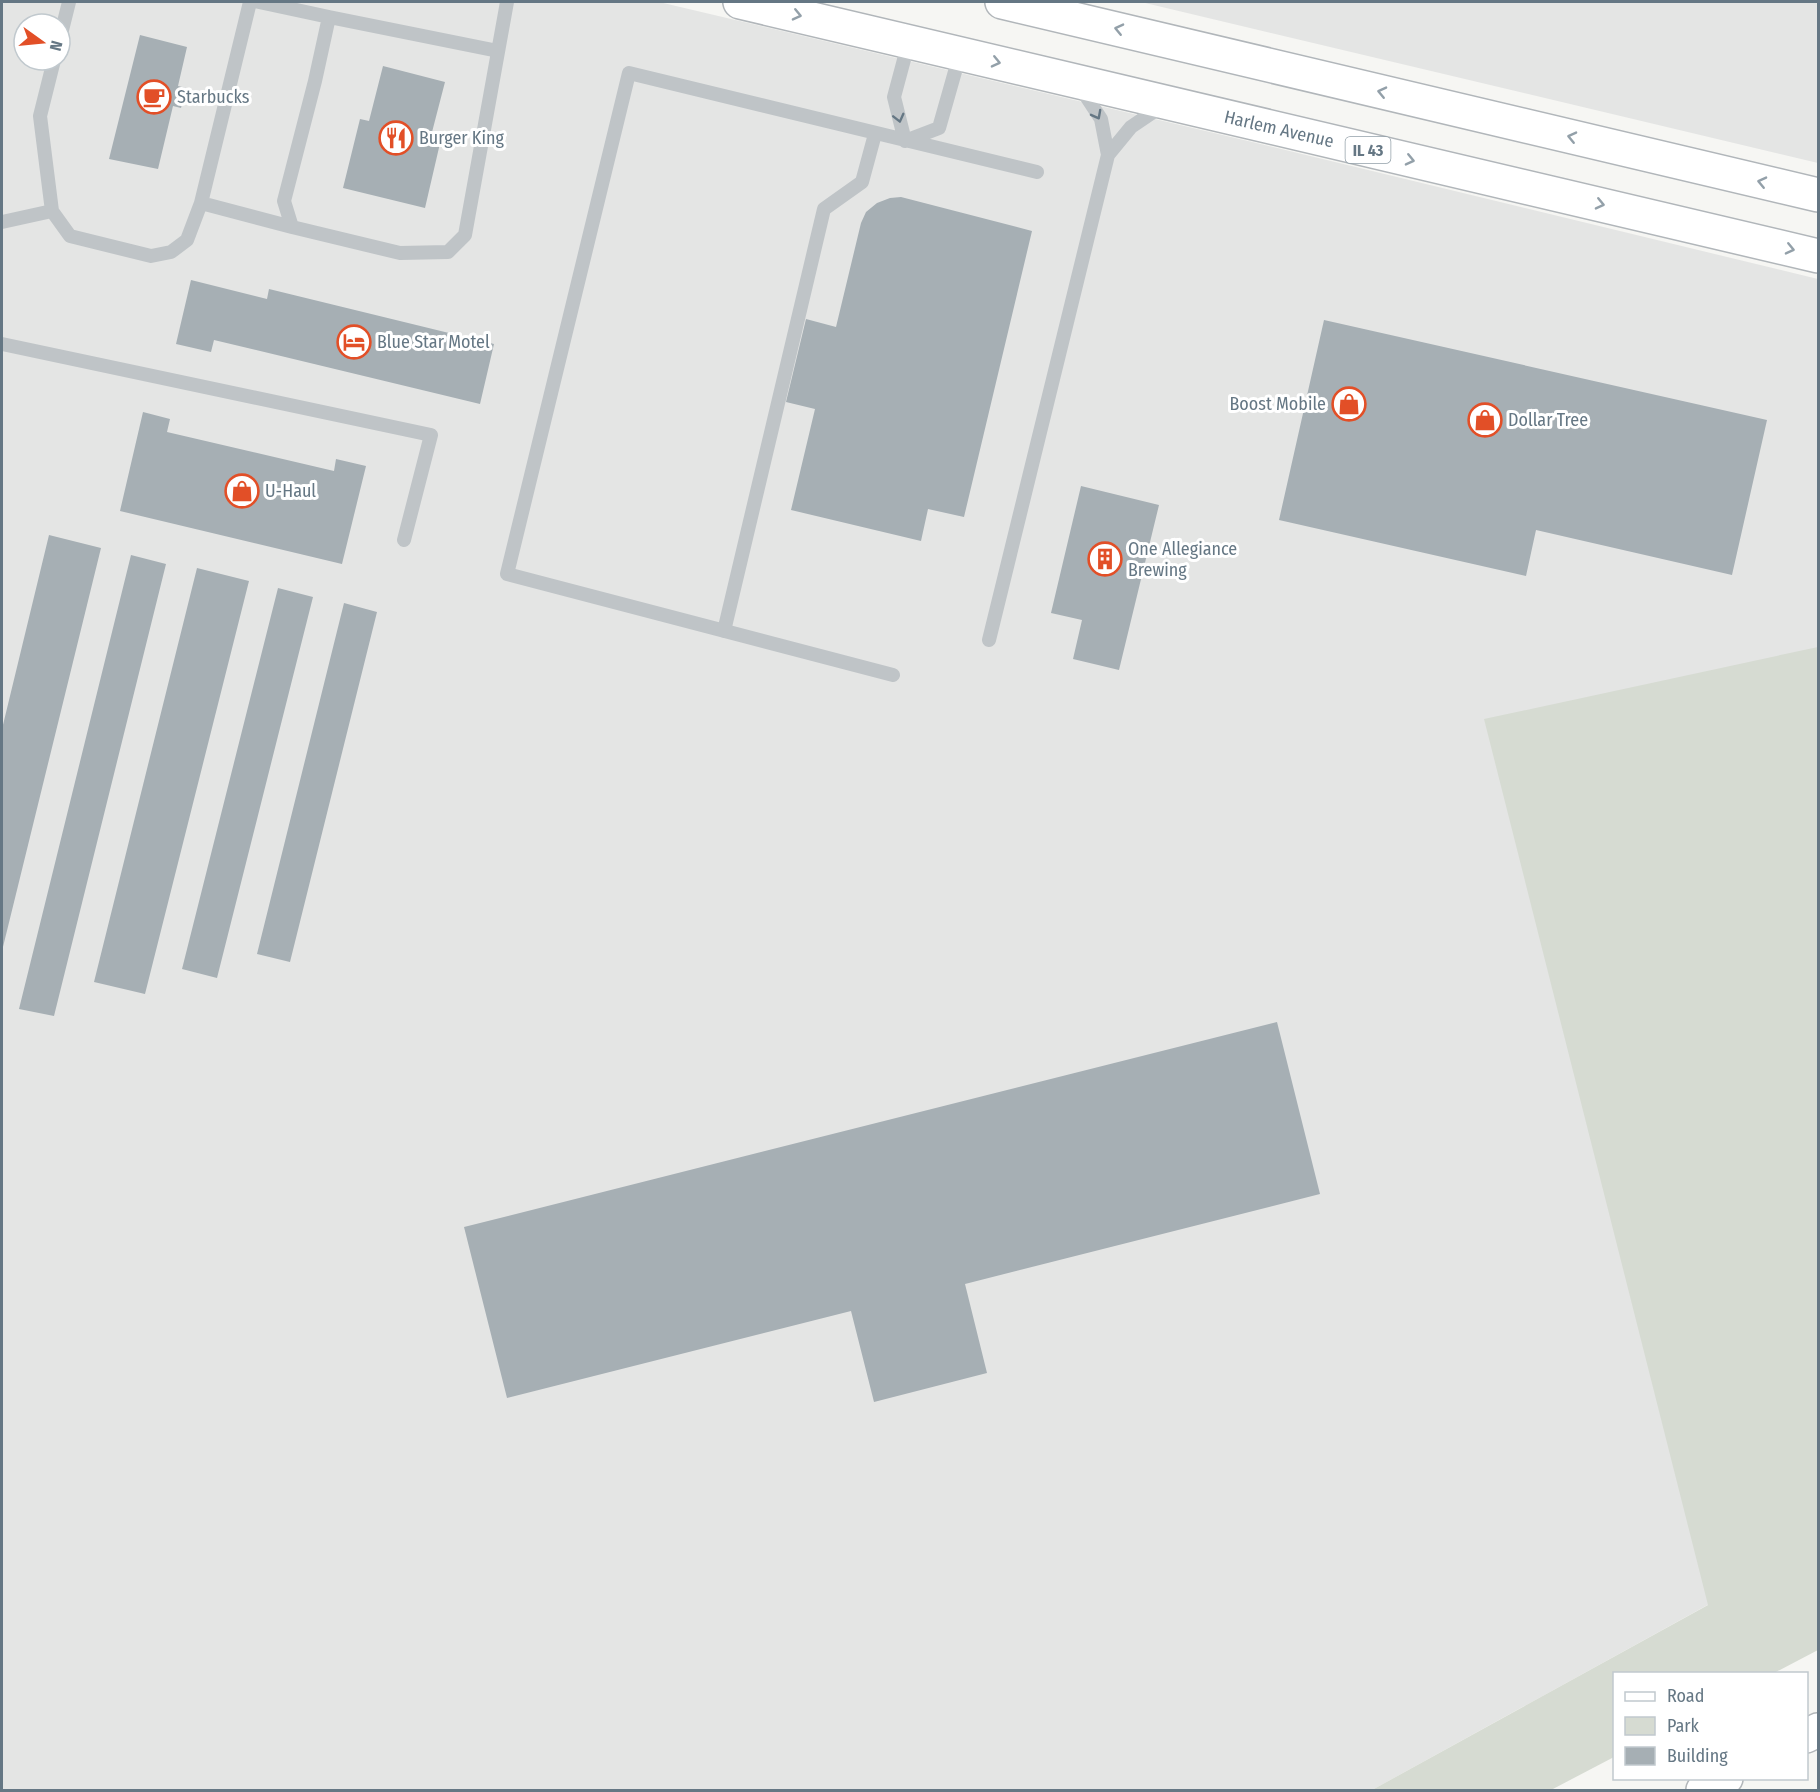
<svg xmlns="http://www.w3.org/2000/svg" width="1820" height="1792" viewBox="0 0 1820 1792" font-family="'Fira Sans Condensed',sans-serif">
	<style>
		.built { fill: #e4e5e4; fill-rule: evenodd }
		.green { fill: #d6dbd2 }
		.building { fill: #a6afb4 }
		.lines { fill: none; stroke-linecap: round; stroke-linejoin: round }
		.primary-casing { stroke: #b1b6ba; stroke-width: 36 }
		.highway-casing { stroke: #b3b7ba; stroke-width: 36 }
		.lane { stroke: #bfc4c7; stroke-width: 14 }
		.primary { stroke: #fff; stroke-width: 33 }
		.highway { stroke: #fff; stroke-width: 33 }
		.oneway { stroke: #93a0a9 }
		.oneway2 { stroke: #657784 }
		.labels { text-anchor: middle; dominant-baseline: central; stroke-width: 6; stroke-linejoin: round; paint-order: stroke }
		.shield { fill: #fff; stroke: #93a0a9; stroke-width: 1.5 }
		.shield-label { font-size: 16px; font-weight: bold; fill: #657784 }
		.poi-label { font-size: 18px; fill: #657784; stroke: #fff; text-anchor: start }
		.street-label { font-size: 18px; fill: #657784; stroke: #fff }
	</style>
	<rect width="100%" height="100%" fill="#f6f6f3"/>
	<path class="built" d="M 2,2 L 659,2 L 1248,141 L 1818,279 L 1818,1544 L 1372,1790 L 2,1790 ZM 24,24 L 60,24 L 60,60 L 24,60 Z
		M 1141,2 L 1818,2 L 1818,163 Z"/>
	<path class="green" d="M 1818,647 L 1818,1650 L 1774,1673 L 1614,1674 L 1614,1757 L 1551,1790 L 1372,1790 L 1708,1605 L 1484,719 Z"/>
	<path class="building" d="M 140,35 L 187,47 L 178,86 L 186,88 L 181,108 L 173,106 L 158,169 L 109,159 Z
		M 383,66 L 445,82 L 431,136 L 441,139 L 425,208 L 343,188 L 360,119 L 369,121 Z
		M 901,197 L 1032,231 L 964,517 L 928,509 L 921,541 L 791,510 L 815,409 L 786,402 L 806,319 L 836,327 L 861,223 L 866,212 L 877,203 L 890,198 Z
		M 191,280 L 267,299 L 269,289 L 494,344 L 480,404 L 214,340 L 211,352 L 176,344 Z
		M 1324,320 L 1767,420 L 1732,575 L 1536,530 L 1526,576 L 1279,520 Z
		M 143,412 L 170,419 L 167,432 L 334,471 L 336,459 L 366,466 L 342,564 L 120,511 Z
		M 1081,486 L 1159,505 L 1119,670 L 1073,659 L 1082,620 L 1051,613 Z
		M 49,535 L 101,548 L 2,951 L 2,729 Z
		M 131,555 L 166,564 L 54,1016 L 19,1009 Z
		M 197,568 L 249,581 L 145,994 L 94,982 Z
		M 278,588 L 313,597 L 217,978 L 182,969 Z
		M 344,603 L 377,612 L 290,962 L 257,954 Z
		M 1277,1022 L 1320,1194 L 965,1284 L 987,1373 L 874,1402 L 851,1311 L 507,1398 L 464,1227 Z"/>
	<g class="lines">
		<defs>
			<path id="primary" d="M 740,2 L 1818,256
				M 1002,2 L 1818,195"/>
			<path id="highway" d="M 1806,1736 L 1818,1730
				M 1703,1790 L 1726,1778"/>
		</defs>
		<use href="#primary" class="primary-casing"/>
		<use href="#highway" class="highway-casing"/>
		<path class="lane" d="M 259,2 L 329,17
			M 60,38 L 69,2
			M 909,41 L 894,97 L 905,141 L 939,128 L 960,54
			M 498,51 L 329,17 L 315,81 L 284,201 L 292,227 L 400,253 L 448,252 L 465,235 L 507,2
			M 1108,155 L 1131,127 L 1162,106
			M 201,203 L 292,227
			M 52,211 L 40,116 L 54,60
			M 2,222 L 52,211 L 70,236 L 151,256 L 171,252 L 187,240 L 201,203 L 250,2
			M 2,344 L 431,435 L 404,540
			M 724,631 L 824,209 L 862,182 L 875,134
			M 989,640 L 1108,155 L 1101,119 L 1080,87
			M 893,675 L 507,574 L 629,73 L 1037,172"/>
		<use href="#primary" class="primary"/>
		<use href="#highway" class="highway"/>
	</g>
	<defs><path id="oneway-chevron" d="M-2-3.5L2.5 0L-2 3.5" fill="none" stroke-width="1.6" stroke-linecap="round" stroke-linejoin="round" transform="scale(1.5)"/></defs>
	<g class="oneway">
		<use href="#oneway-chevron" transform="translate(797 15) rotate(13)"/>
		<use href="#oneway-chevron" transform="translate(1119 29) rotate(-167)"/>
		<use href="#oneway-chevron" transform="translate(996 62) rotate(13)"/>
		<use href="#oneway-chevron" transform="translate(1382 92) rotate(-167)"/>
		<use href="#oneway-chevron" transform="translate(1572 137) rotate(-167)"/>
		<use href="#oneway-chevron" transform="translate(1410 160) rotate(13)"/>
		<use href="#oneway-chevron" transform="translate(1762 182) rotate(-167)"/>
		<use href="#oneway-chevron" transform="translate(1600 204) rotate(13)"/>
		<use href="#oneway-chevron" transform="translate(1790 249) rotate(13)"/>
	</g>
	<g class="oneway2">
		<use href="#oneway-chevron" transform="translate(1097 115) rotate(62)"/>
		<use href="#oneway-chevron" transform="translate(899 118) rotate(76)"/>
	</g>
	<defs>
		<symbol id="cafe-ring" viewBox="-11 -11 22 22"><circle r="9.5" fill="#fff" stroke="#e24f27" stroke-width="1.5"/><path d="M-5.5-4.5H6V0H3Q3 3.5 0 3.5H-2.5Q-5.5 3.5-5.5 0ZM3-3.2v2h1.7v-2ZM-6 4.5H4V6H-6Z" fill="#e24f27"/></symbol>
		<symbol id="restaurant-ring" viewBox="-11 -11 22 22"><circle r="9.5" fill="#fff" stroke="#e24f27" stroke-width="1.5"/><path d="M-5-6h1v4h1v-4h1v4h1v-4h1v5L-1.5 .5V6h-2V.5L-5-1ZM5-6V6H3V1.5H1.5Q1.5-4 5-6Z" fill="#e24f27"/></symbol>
		<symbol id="hotel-ring" viewBox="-11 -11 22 22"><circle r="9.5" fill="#fff" stroke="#e24f27" stroke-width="1.5"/><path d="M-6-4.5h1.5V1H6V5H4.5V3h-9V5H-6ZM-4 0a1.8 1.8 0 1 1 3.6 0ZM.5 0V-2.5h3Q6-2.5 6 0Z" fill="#e24f27"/></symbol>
		<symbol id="shop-ring" viewBox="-11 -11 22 22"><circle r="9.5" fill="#fff" stroke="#e24f27" stroke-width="1.5"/><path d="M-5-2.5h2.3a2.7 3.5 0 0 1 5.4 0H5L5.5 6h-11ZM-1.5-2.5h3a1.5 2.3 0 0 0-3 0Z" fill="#e24f27"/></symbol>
		<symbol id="building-ring" viewBox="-11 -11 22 22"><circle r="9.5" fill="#fff" stroke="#e24f27" stroke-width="1.5"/><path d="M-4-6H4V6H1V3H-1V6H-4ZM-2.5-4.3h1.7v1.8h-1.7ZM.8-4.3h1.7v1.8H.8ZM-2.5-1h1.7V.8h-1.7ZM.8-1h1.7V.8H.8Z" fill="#e24f27"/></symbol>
	</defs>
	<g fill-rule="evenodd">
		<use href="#cafe-ring" x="135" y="78" width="38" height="38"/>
		<use href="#restaurant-ring" x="377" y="119" width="38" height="38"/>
		<use href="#hotel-ring" x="335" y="323" width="38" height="38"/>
		<use href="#shop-ring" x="1330" y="385" width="38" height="38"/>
		<use href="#shop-ring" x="1466" y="401" width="38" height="38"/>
		<use href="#shop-ring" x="223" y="472" width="38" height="38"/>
		<use href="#building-ring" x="1086" y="540" width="38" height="38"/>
	</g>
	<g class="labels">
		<rect class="shield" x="1345.5" y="137" width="45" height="26" rx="4.5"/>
		<g class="shield-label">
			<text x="1368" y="150">IL 43</text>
		</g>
		<g class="poi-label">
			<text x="177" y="97">Starbucks</text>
			<text x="419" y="138">Burger King</text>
			<text x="377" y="342">Blue Star Motel</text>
			<text x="1326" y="404" text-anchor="end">Boost Mobile</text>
			<text x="1508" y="420">Dollar Tree</text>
			<text x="265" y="491">U-Haul</text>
			<text x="1128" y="549">One Allegiance<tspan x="1128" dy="21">Brewing</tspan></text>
		</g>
		<g class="street-label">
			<text transform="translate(1279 129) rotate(13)">Harlem Avenue</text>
		</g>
	</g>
	<rect width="1820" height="1792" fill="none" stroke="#657784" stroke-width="6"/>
	<rect x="1613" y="1672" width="195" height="108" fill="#ffffff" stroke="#c1c9ce" stroke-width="1.5"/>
	<rect x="1625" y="1692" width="30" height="9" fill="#ffffff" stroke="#c1c9ce" stroke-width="1.5"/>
	<text x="1667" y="1702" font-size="18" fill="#657784">Road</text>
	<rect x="1625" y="1717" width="30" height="18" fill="#d6dbd2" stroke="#c1c9ce" stroke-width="1.5"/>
	<text x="1667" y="1732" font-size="18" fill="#657784">Park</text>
	<rect x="1625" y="1747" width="30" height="18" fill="#a6afb4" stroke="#c1c9ce" stroke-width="1.5"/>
	<text x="1667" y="1762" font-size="18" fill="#657784">Building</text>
	<g transform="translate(42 42) rotate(105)"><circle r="28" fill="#ffffff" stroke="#c1c9ce" stroke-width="1.5"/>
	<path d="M0-4.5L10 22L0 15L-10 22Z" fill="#e24f27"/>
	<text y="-9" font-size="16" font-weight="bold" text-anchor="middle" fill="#657784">N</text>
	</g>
</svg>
